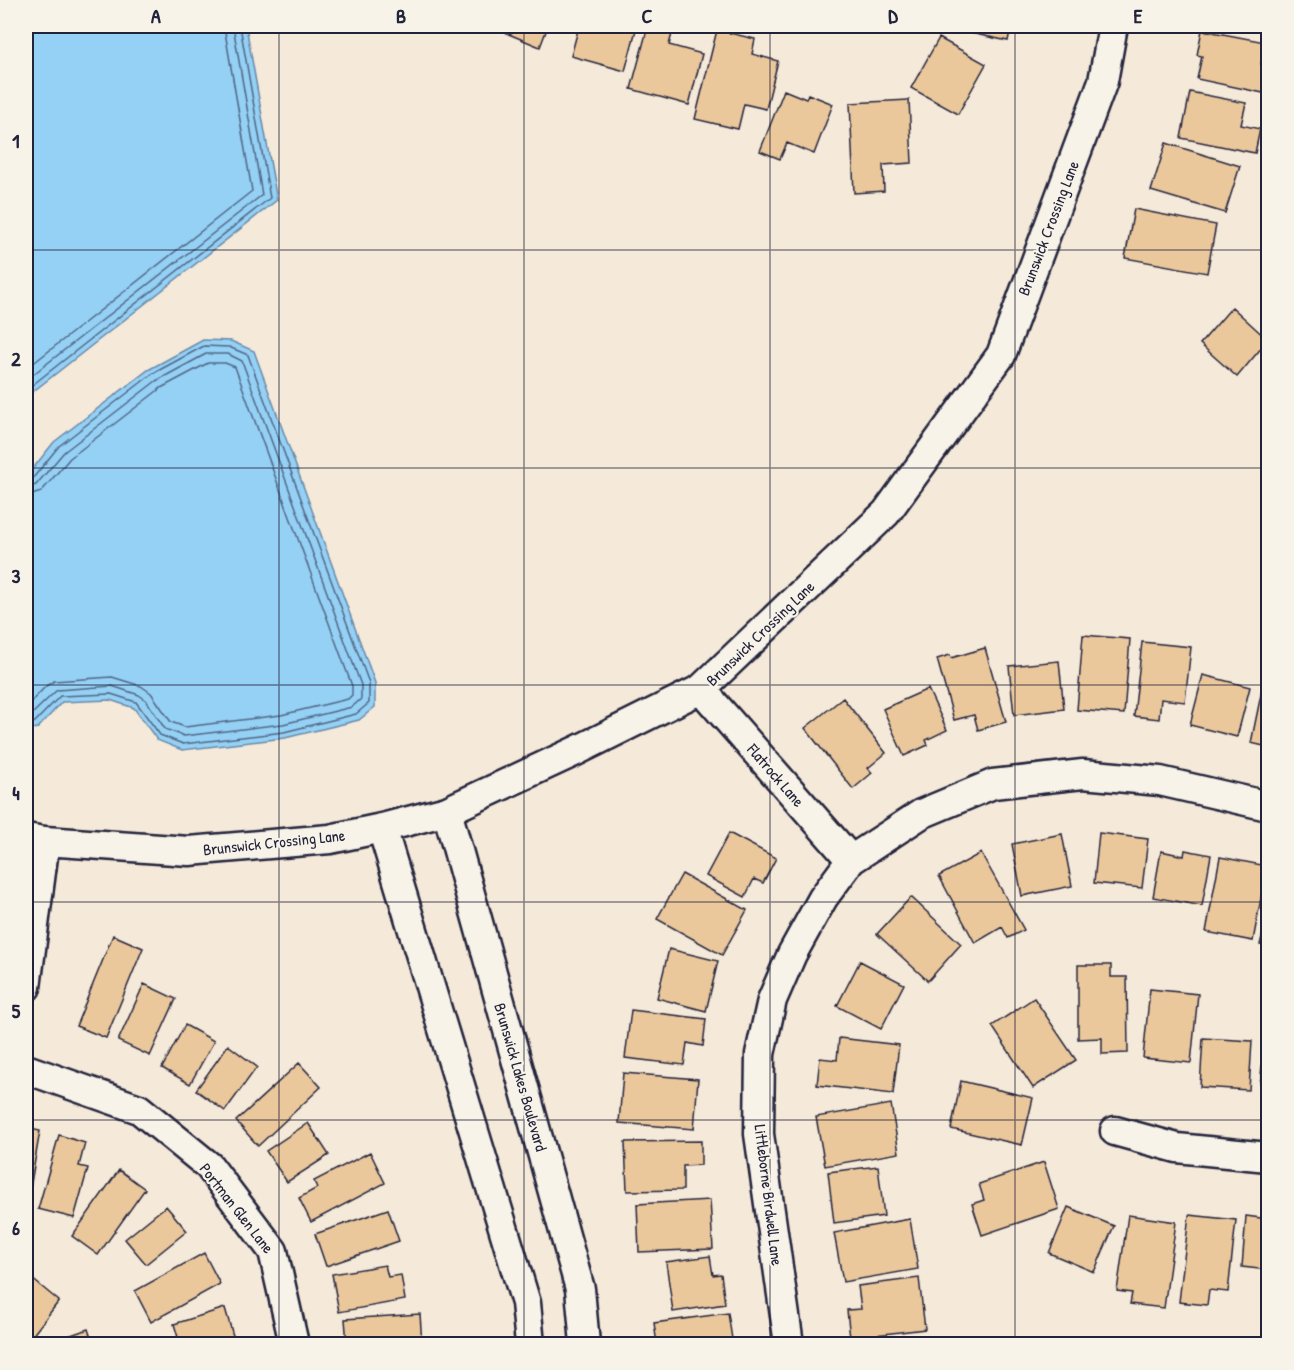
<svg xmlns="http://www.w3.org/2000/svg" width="1294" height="1370" viewBox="0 0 1294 1370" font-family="'Patrick Hand',sans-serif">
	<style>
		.water { fill: #95d0f5; stroke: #678aab; stroke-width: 1.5 }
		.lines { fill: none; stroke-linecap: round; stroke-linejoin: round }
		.shore { stroke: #506885; stroke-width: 1.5 }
		.building { fill: #ebc89c; stroke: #22223b; stroke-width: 1.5 }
		.minor-casing { stroke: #22223b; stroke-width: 33 }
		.minor { stroke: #f7f3e8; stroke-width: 28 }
		.grid { fill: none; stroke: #22223b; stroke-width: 1.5; stroke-opacity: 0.55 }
		.labels { text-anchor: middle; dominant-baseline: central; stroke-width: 4.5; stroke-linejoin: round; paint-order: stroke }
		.street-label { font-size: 16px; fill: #22223b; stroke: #f7f3e8 }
		.neatline { fill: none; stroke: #22223b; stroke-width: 2 }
		.grid-label { font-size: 20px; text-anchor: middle; font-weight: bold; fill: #22223b }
	</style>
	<rect width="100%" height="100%" fill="#f5ead9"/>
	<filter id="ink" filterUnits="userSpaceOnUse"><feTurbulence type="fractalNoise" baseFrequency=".0167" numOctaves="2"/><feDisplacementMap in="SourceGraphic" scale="12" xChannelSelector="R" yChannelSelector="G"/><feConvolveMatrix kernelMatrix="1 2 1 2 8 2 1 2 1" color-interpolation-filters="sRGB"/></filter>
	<g filter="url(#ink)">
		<path class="water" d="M 26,26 L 246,26 L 277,200 L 26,397 Z
			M 203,340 L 231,341 L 254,351 L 375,683 L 375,707 L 359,720 L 285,738 L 182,750 L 157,740 L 134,708 L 110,700 L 62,702 L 38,728 L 26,730 L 26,477 L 54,442 L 148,370 Z"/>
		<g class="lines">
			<path class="shore" d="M 26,369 L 252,191 L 224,26
				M 26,380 L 262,195 L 233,26
				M 26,390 L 270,198 L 240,26
				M 26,480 L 33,478 L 59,446 L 152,374 L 204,346 L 229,347 L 248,355 L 369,683 L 369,703 L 356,714 L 284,732 L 183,744 L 160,735 L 136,702 L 111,694 L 60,696 L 35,722 L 26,724
				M 26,488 L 36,485 L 64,452 L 156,381 L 206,354 L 228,354 L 242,361 L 361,685 L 361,699 L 352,707 L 283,724 L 184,736 L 165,729 L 146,700 L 139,695 L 112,686 L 57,690 L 31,715 L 26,717
				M 26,497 L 41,492 L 70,458 L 161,388 L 208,363 L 225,363 L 235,367 L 352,686 L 352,695 L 348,699 L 281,715 L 185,727 L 171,722 L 151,693 L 141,686 L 112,677 L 54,681 L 46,686 L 26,707"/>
		</g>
		<path class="building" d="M 495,26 L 548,26 L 540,47 L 494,28 Z
			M 579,26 L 637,26 L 625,71 L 571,56 Z
			M 648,26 L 674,26 L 669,45 L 702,54 L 689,105 L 631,89 Z
			M 938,26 L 1011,26 L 1008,41 Z
			M 717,30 L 755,39 L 752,54 L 778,61 L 766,109 L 744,104 L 738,129 L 695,119 Z
			M 1202,30 L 1265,42 L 1261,64 L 1268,65 L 1268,94 L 1197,79 L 1202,56 L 1197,55 Z
			M 939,38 L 986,64 L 958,114 L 911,88 Z
			M 784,90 L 806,99 L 808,94 L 833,104 L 814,154 L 787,143 L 780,159 L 760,151 Z
			M 1190,92 L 1246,103 L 1241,125 L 1260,129 L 1255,153 L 1181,138 Z
			M 909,100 L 912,163 L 883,165 L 884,191 L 854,193 L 850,103 Z
			M 1166,143 L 1240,166 L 1225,213 L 1151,191 Z
			M 1134,209 L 1216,225 L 1207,273 L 1125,258 Z
			M 1232,307 L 1268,340 L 1237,377 L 1200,344 Z
			M 1083,635 L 1130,639 L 1124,714 L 1077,710 Z
			M 1142,642 L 1191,647 L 1185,702 L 1161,699 L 1159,719 L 1134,716 Z
			M 985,648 L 1006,722 L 978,730 L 974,715 L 954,720 L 937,659 L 950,655 L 951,658 Z
			M 1059,661 L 1064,709 L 1014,715 L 1009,666 Z
			M 1266,670 L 1268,670 L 1268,747 L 1251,743 Z
			M 1203,675 L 1250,687 L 1237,737 L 1190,725 Z
			M 928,689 L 947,730 L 926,740 L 928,745 L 904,756 L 883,709 Z
			M 843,698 L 886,753 L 868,768 L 872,773 L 853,789 L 805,728 Z
			M 729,833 L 776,858 L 763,883 L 754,879 L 745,897 L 706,876 Z
			M 1099,833 L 1148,839 L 1142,888 L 1094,883 Z
			M 1062,834 L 1072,886 L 1022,896 L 1012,844 Z
			M 1185,850 L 1211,855 L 1202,906 L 1153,897 L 1161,851 L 1184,856 Z
			M 981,853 L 1024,930 L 1008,938 L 1002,927 L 975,943 L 939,876 Z
			M 1220,857 L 1267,866 L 1253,941 L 1206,932 Z
			M 682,874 L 747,910 L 722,955 L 657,919 Z
			M 911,897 L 961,944 L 928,981 L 877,934 Z
			M 1268,912 L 1268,947 L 1260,945 Z
			M 113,935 L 143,948 L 106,1038 L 76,1026 Z
			M 669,949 L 718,961 L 706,1011 L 657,998 Z
			M 860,961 L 904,984 L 881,1029 L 837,1006 Z
			M 1078,965 L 1111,965 L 1111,977 L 1127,977 L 1128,1053 L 1102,1054 L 1102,1038 L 1078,1039 Z
			M 144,984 L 176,999 L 150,1056 L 118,1041 Z
			M 1150,989 L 1198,994 L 1191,1063 L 1143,1058 Z
			M 1034,998 L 1076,1060 L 1033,1088 L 992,1026 Z
			M 631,1010 L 706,1019 L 703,1046 L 687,1043 L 684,1065 L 625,1058 Z
			M 1266,1022 L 1268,1023 L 1268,1098 L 1259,1097 Z
			M 185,1025 L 214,1041 L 190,1084 L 162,1068 Z
			M 839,1038 L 899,1045 L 893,1094 L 817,1085 L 820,1058 L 837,1060 Z
			M 1203,1038 L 1252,1041 L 1249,1090 L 1200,1087 Z
			M 228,1045 L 257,1067 L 225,1111 L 196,1090 Z
			M 299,1063 L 321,1087 L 258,1146 L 236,1121 Z
			M 623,1073 L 698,1079 L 694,1129 L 619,1123 Z
			M 961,1081 L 1033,1098 L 1022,1145 L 951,1129 Z
			M 891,1104 L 899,1153 L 825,1166 L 816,1117 Z
			M 308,1123 L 329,1155 L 287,1182 L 266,1151 Z
			M 26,1128 L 40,1131 L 26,1212 Z
			M 59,1135 L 85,1143 L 79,1166 L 88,1168 L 74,1218 L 38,1209 Z
			M 701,1141 L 701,1165 L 683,1166 L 683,1190 L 627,1191 L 625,1142 Z
			M 370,1152 L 385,1183 L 311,1222 L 299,1198 L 317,1188 L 314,1181 Z
			M 1044,1162 L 1059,1209 L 982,1235 L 972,1204 L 984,1200 L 979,1184 Z
			M 878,1166 L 884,1216 L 834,1223 L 828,1172 Z
			M 119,1170 L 145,1189 L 98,1255 L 72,1236 Z
			M 710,1200 L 713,1249 L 639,1252 L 637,1204 Z
			M 166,1206 L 187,1231 L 146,1264 L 125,1239 Z
			M 1068,1207 L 1114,1226 L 1094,1272 L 1049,1253 Z
			M 388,1209 L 399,1241 L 326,1266 L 315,1234 Z
			M 1128,1215 L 1176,1222 L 1164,1308 L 1130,1304 L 1132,1293 L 1117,1291 Z
			M 1189,1215 L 1236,1220 L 1228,1292 L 1209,1290 L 1207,1305 L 1179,1302 Z
			M 1246,1216 L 1268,1219 L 1268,1270 L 1242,1267 Z
			M 910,1219 L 918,1269 L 843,1282 L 834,1233 Z
			M 204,1253 L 220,1284 L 151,1322 L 135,1291 Z
			M 710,1256 L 713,1275 L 721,1274 L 725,1304 L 673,1312 L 666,1262 Z
			M 385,1265 L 388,1277 L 401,1275 L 405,1300 L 339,1312 L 332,1274 Z
			M 31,1278 L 59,1301 L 26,1344 L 26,1285 Z
			M 919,1278 L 925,1329 L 850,1338 L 847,1310 L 861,1309 L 858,1286 Z
			M 225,1308 L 234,1339 L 217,1344 L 180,1344 L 174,1324 Z
			M 728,1313 L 732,1339 L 721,1340 L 722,1344 L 657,1344 L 654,1323 Z
			M 420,1314 L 422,1344 L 347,1344 L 345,1319 Z
			M 88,1329 L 93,1344 L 52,1344 L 51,1342 Z
			M 907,1342 L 908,1344 L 866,1344 Z"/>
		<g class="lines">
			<defs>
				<path id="minor" d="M 701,689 L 851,860
					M 447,811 L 580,1289 L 585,1344
					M 382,828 L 526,1303 L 530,1344
					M 26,838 L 45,841 L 189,851 L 330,839 L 382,828 L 447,811 L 576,751 L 701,689 L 886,513 L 1001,355 L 1103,81 L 1113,26
					M 26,987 L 45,841
					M 26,1069 L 139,1109 L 209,1166 L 273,1251 L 294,1344
					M 1115,1131 L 1177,1148 L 1268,1157
					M 789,1344 L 759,1134 L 760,1054 L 772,1000 L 792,954 L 823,898 L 851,860 L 921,814 L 993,784 L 1083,774 L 1160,781 L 1268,806"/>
			</defs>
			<use href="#minor" class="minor-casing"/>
			<use href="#minor" class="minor"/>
		</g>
	</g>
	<path class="grid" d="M 279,26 L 279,1344M 524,26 L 524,1344M 770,26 L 770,1344M 1015,26 L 1015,1344M 26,250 L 1268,250M 26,468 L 1268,468M 26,685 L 1268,685M 26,902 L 1268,902M 26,1120 L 1268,1120"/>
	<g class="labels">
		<g class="street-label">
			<text transform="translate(1048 228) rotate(-69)">Brunswick Crossing Lane</text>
			<text transform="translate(760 633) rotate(-44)">Brunswick Crossing Lane</text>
			<text transform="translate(776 775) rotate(49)">Flatrock Lane</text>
			<text transform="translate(274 842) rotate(-6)">Brunswick Crossing Lane</text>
			<text transform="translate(521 1077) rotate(74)">Brunswick Lakes Boulevard</text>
			<text transform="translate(769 1195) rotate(83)">Littleborne Birdwell Lane</text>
			<text transform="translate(237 1208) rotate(52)">Portman Glen Lane</text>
		</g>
	</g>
	<rect width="1294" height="1370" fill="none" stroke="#f7f3e8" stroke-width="66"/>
	<rect x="33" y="33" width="1228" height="1304" class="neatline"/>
	<g class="grid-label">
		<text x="156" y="23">A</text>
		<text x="401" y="23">B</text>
		<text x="647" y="23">C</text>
		<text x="893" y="23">D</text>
		<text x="1138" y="23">E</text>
		<text x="16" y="148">1</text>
		<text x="16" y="366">2</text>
		<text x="16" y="583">3</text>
		<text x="16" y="800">4</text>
		<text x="16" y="1018">5</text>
		<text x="16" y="1235">6</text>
	</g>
</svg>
